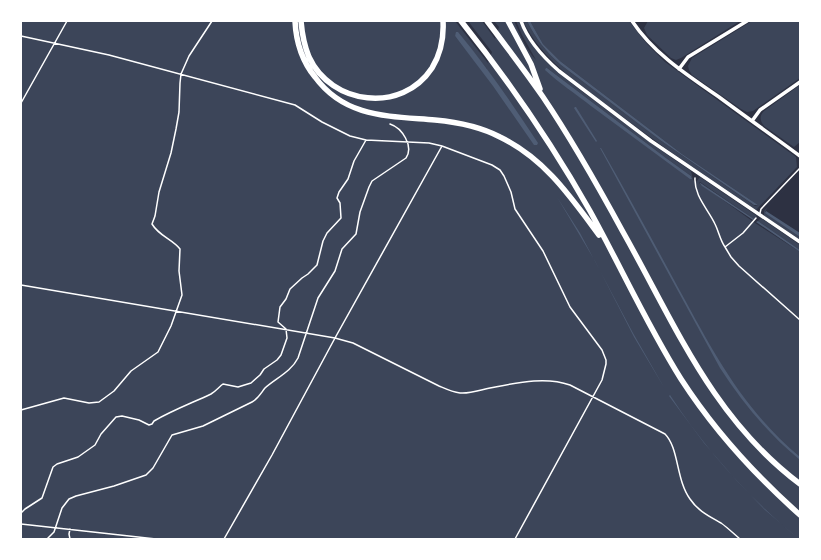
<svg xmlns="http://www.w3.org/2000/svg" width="821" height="560" viewBox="0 0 821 560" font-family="Commissioner,sans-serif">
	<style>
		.green { fill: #3c4559; fill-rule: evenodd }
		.water { fill: #4f5d75 }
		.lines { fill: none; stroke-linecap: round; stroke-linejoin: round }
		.path { stroke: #fff; stroke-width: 1.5 }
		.service { stroke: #fff; stroke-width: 1.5 }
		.minor { stroke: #fff; stroke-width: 3.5 }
		.primary { stroke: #fff; stroke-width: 5.5 }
	</style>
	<rect width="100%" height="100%" fill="#2d3142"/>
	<path class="green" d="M 21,21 L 441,21 L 446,27 L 446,21 L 455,21 L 488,63 L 492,52 L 468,21 L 482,21 L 495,39 L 499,27 L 494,21 L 514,21 C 520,34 526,50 536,60 L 522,35 L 516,21 L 519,21 C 539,63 568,80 604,108 C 632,129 661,151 691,171 L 693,180 L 696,182 L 700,177 L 757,216 L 754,219 L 700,182 L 699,182 L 699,183 L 755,223 L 800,252 L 800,539 L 21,539 ZM 457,32 L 487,69 L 485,74 L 455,36 ZM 546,68 L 547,68 L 666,158 L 691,176 L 692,179 Z
		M 523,21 L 527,21 C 535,38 547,53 561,65 L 660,140 L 755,206 L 758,205 L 682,154 L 560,61 L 543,44 L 530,21 L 629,21 L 647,44 L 665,62 L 796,157 L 797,167 L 756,210 C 707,177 658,144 611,108 C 577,82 543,61 523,21 Z
		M 648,21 L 740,21 L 681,58 L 676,60 L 671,58 L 647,35 L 644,28 Z
		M 752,21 L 800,21 L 800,78 L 753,111 L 747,112 L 741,109 L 692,75 L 689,70 L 688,66 L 692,58 Z
		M 800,85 L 800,142 L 794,147 L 764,126 C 760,121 759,116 764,111 Z
		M 800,173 L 767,208 L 765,212 L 800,237 L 800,240 L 764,216 L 764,211 Z
		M 761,218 L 800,245 L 800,250 L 758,221 Z"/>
	<path class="water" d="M 527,21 L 530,21 L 543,44 L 560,61 L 682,154 L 758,205 L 754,205 L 660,140 L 561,65 C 547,53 535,38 527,21 Z
		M 456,32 L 458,32 C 487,67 513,105 538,143 L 537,145 L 534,145 L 493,86 L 455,36 Z
		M 546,68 L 547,68 L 666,158 L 691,176 L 692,179 L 690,179 C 657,155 624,130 591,106 C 576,94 559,83 545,70 Z
		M 575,107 L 576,107 L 597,141 L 596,142 L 574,108 Z
		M 600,148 L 601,148 C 628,195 654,243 680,291 C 715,355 743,409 800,457 L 800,460 C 768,434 742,402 720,368 Z
		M 699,182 L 754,219 L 753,220 L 702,186 Z
		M 557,197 L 580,233 L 633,333 L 665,389 L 634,337 L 595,261 Z
		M 766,211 L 800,233 L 800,237 L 765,213 Z
		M 758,221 L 800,250 L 800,252 L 756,222 Z
		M 670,395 C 705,449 749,498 799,539 L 765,510 L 737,481 L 704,443 L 669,396 Z"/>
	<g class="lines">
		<path class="path" d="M 21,36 L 109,55 L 295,105 L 322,122 L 350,136 L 366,140 L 429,143 L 442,146 L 492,165 L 500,170 L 504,176 L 511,192 L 515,209 L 543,251 L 570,307 L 602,350 L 606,360 L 606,364 L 602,380 L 515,539
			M 21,103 L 67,21
			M 695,178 C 694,196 708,209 715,224 C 719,232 720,240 725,247
			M 756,218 L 743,233 L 725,247 L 731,257 L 739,266 L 800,320
			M 21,285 L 335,338 L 353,343 L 439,386 C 446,389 452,392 460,393 C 470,394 480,390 490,388 C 516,383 545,376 570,385 L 665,434 C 679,448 676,480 690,499 C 698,511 709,516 721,523 C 728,528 734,534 740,539
			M 21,410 L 64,398 L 89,403 L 99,402 L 114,391 L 131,371 L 158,352 L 171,326 L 182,295 L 179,271 L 180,249 C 172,239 159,236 152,224 L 155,216 L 159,192 L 171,153 L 176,129 L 179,112 L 180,83 L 181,74 L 189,56 L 212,21
			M 21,513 L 25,509 L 42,498 L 53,467 L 57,464 L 78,457 L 95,445 L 101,434 L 116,417 L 122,416 L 139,420 L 149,425 L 152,424 L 154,421 C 173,410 192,403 211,394 C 216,391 219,387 223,384 L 238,387 L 251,383 L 260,375 L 264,369 L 277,360 L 281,355 L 287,338 L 286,329 L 278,322 L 280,307 L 286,299 L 290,289 L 302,278 L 308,274 L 317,265 L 323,241 L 327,233 L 341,218 L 340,203 L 337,198 L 339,192 L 348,179 L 354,161 L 366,140
			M 21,524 L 156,539
			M 47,539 L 54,532 L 62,508 L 69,499 L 76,496 L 114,486 L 146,475 L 153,468 L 172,435 L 203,426 L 252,402 C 258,399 261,393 265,388 C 276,378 291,372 298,358 L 318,298 L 335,271 L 342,249 L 356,234 L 360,212 L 369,187 L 372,181 L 406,158 C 414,146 402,128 390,124
			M 70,539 L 69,534 L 70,529
			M 224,539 L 272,455 L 335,338 L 442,146"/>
		<path class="service" d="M 760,213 L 761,209 L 800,168"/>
		<path class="minor" d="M 521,21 C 528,41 543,57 559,71 L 651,141 L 800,242
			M 632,21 C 654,54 687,75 719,97 C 746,117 773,136 800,156
			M 679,69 L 688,57 L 747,21
			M 752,121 L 760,110 L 800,82"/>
		<path class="primary" d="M 295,21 C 296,41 302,61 315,77 C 345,118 389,116 435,120 C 456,122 481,127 500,137 C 545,159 570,196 599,235
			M 301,21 C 302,33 304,45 309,57 C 331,105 402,114 432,68 C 441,53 444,38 443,21
			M 461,21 C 509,81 552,144 590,211 C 621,267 647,325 681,379 C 714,430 755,475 800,515
			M 487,21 C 506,46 525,71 543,97 C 572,140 598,186 623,232 C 675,324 712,418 800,484
			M 508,21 L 531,64 L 540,89"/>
	</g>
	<rect width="821" height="560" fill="none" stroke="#ffffff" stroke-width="44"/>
</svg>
